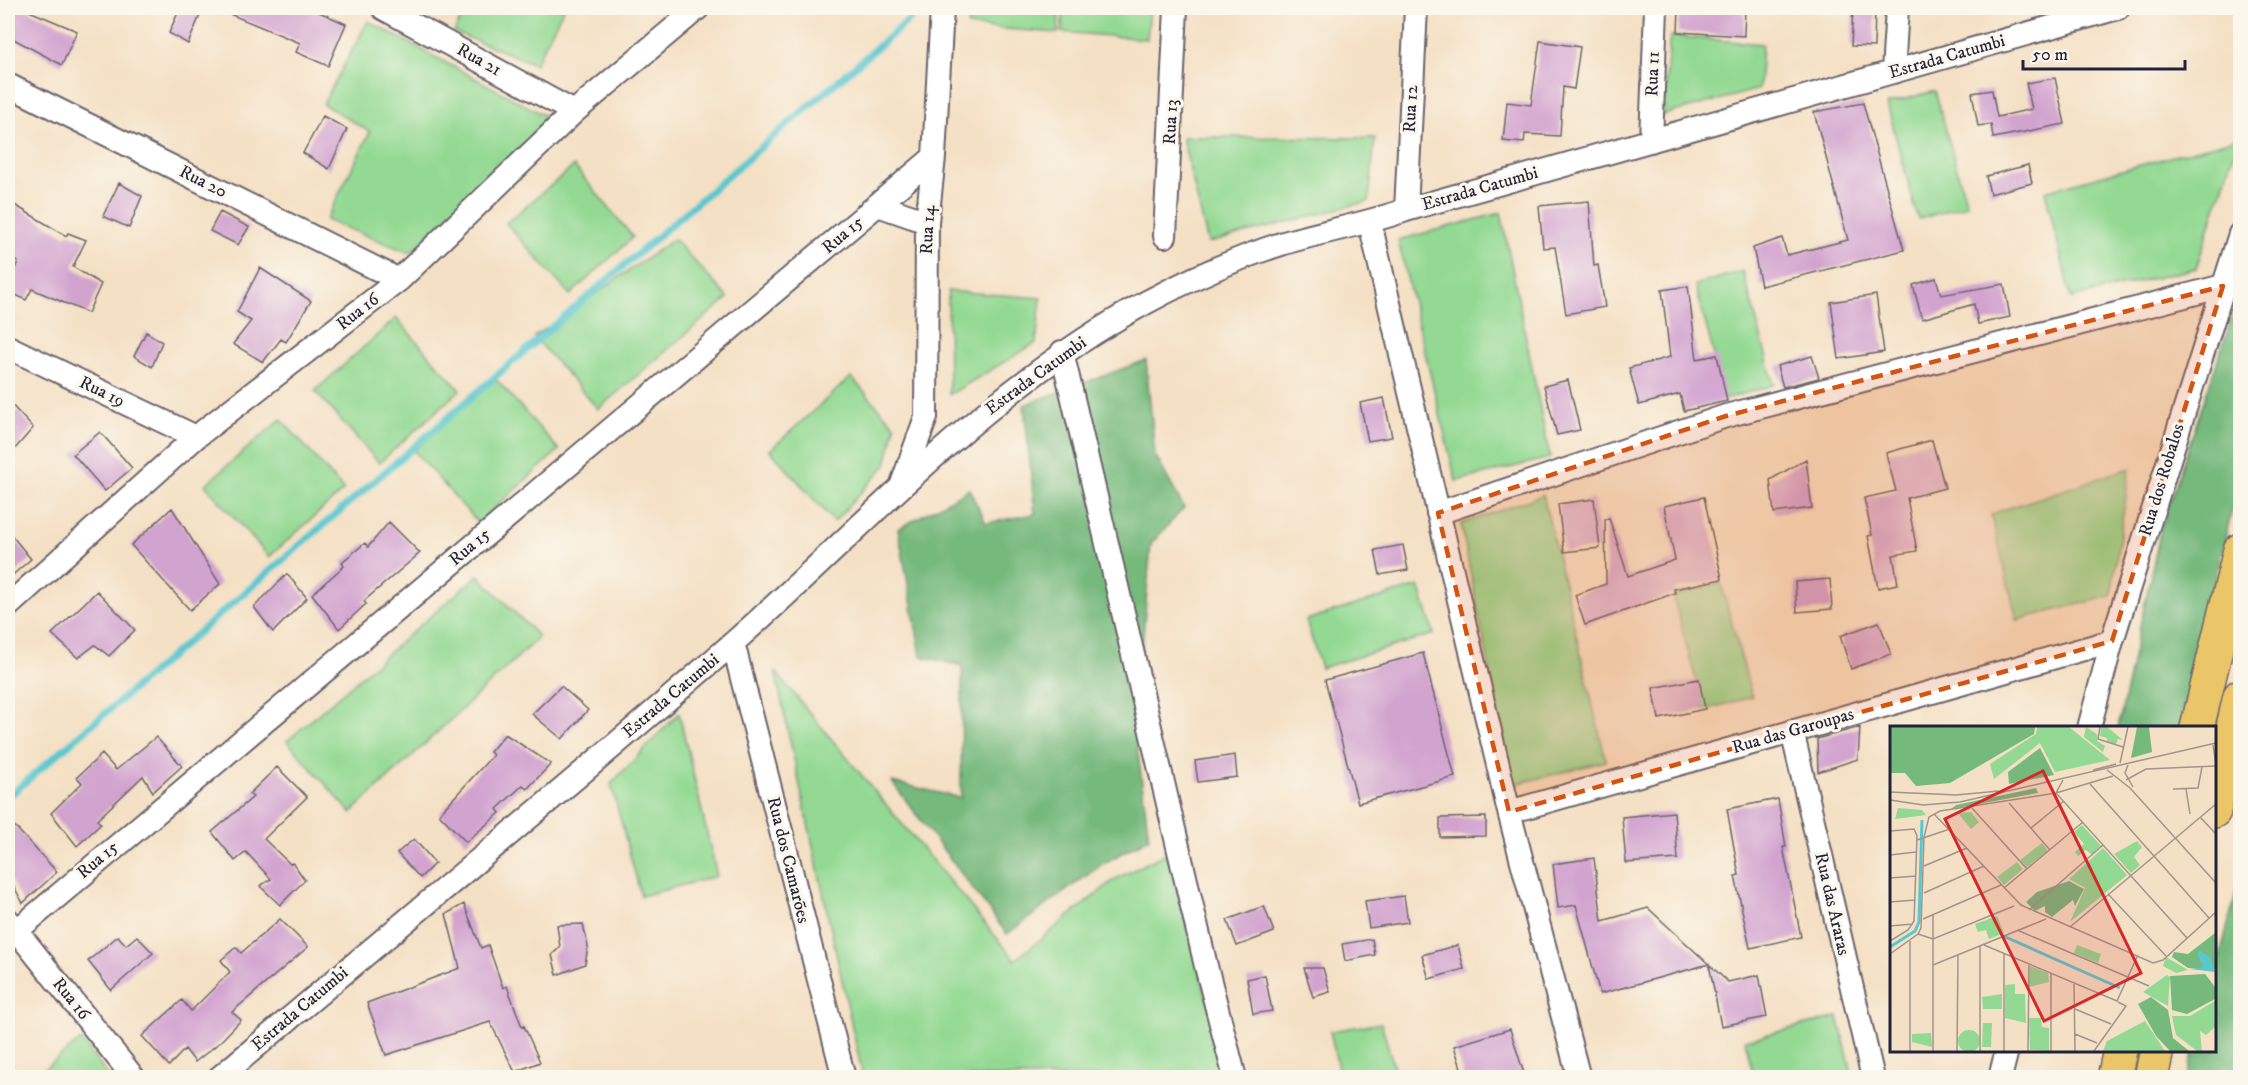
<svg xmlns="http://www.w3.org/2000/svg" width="2248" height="1085" viewBox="0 0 2248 1085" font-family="'IM FELL DW Pica',serif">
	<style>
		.green { fill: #93d993; stroke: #5a7e67; stroke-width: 1.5 }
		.forest { fill: #76b97d; stroke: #4c6e5c; stroke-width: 1.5 }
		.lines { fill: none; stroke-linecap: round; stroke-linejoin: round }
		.stream { stroke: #5ac7cf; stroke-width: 7 }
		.building { fill: #d1a3cf }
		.minor-casing { stroke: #6c646b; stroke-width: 26 }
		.highway-casing { stroke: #6c646b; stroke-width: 36 }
		.minor { stroke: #fff; stroke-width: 22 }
		.highway { stroke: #eac669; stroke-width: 33 }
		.marked { fill: #d45411; fill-opacity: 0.2; stroke: #d45411; stroke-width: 4.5; stroke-dasharray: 12 8; stroke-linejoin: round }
		.labels { text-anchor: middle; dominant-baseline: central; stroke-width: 6; stroke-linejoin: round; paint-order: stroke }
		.street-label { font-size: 18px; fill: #22223b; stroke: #fbf7ec }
		.inset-river { fill: none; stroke: #5ac7cf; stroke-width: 3 }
		.inset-road { fill: none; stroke: #a0948d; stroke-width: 1.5 }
		.view { fill: #d62828; fill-opacity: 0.15; stroke: #d62828; stroke-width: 3 }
		.inset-edge { fill: none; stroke: #22223b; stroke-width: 3 }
	</style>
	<rect width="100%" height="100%" fill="#fbf7ec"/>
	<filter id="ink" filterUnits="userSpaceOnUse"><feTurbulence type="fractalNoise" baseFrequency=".0167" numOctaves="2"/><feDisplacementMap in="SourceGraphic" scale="12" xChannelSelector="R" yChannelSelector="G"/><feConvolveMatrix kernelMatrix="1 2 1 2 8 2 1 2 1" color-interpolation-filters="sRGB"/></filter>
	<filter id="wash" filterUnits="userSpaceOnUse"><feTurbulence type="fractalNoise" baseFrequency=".008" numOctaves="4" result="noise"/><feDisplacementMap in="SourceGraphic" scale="24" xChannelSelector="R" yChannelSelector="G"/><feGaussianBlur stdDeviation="1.35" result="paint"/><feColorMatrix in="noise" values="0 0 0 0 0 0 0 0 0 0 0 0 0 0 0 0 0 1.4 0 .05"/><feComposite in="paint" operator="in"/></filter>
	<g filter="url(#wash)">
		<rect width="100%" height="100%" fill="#f4e0c4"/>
		<path class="green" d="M 466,8 L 564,8 L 535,64 L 454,32 Z
			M 969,8 L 1059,8 L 1058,33 L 968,26 Z
			M 1064,8 L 1150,8 L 1147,39 L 1061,32 Z
			M 368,21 L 551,119 L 410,253 L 326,220 L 370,132 L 323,104 Z
			M 1670,36 L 1762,44 L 1759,89 L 1663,115 Z
			M 1935,91 L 1967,205 L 1918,219 L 1887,104 Z
			M 1182,137 L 1375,138 L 1369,201 L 1208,243 Z
			M 2239,138 L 2196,268 L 2071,298 L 2045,191 Z
			M 574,166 L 633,237 L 570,295 L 506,223 Z
			M 1501,213 L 1550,458 L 1456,481 L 1398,240 Z
			M 674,239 L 728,298 L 598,409 L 534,337 Z
			M 1743,271 L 1774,385 L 1726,399 L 1695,285 Z
			M 948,291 L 1041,298 L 1036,343 L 949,395 Z
			M 396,318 L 460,390 L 379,463 L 315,391 Z
			M 851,377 L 895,426 L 886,465 L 834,522 L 770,450 Z
			M 495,378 L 559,450 L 478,523 L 414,451 Z
			M 281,419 L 344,490 L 269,557 L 205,485 Z
			M 2130,468 L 2111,596 L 2017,620 L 1991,514 Z
			M 1543,495 L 1606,761 L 1512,785 L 1461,524 Z
			M 478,575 L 539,637 L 351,813 L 287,741 Z
			M 1721,583 L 1752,697 L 1704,710 L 1673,596 Z
			M 1419,586 L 1434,634 L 1321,668 L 1306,620 Z
			M 775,671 L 1015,960 L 1114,880 L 1166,853 L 1229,1077 L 863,1077 Z
			M 679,713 L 717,876 L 641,896 L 611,784 Z
			M 1838,1017 L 1853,1077 L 1754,1077 L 1745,1040 Z
			M 1381,1023 L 1397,1077 L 1340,1077 L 1330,1031 Z
			M 81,1040 L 109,1077 L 34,1077 Z"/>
		<path class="forest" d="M 2240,294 L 2240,477 L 2179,728 L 2118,728 L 2161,528 Z
			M 1146,360 L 1155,455 L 1184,508 L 1151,544 L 1135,728 L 1149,838 L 1104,863 L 1007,934 L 892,782 L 961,798 L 962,666 L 921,656 L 898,529 L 969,489 L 986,523 L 1035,514 L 1024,405 Z
			M 2240,878 L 2240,1077 L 2187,1077 L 2194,1051 L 2214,1050 L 2214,978 Z"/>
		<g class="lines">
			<path class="stream" d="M 8,797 L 918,12 L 928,8"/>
		</g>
		<g id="blocks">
			<path class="building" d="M 8,8 L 22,8 L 77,31 L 62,65 L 8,36 Z
				M 180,8 L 203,8 L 188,44 L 169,33 Z
				M 215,8 L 310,8 L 346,24 L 328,66 L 296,52 L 300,43 Z
				M 1679,8 L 1745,8 L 1744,36 L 1678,32 Z
				M 1853,8 L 1875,8 L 1874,47 L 1851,46 Z
				M 1540,41 L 1580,47 L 1574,89 L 1563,87 L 1560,136 L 1525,134 L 1524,143 L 1503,141 L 1507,102 L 1531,105 Z
				M 2055,78 L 2065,124 L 1993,138 L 1991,124 L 1978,126 L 1972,93 L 1992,90 L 1997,117 L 2032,109 L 2026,83 Z
				M 1863,103 L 1904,250 L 1761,286 L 1753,248 L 1782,238 L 1787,255 L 1848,240 L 1814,112 Z
				M 323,116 L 347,129 L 329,169 L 303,153 Z
				M 2028,165 L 2032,183 L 1990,194 L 1986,176 Z
				M 119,183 L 142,196 L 129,228 L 103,216 Z
				M 8,201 L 66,236 L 68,233 L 86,240 L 73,267 L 101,284 L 88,313 L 32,289 L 26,300 L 8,291 L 8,283 L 18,262 L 8,257 Z
				M 1589,201 L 1594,266 L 1598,265 L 1605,307 L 1566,314 L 1555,247 L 1543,248 L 1539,206 Z
				M 220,212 L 249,227 L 238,245 L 210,231 Z
				M 260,268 L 311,301 L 286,342 L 281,339 L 263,362 L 233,344 L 251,321 L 237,312 Z
				M 1936,278 L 1941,295 L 2004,284 L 2010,317 L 1978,324 L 1974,304 L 1922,319 L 1913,285 Z
				M 1688,286 L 1697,359 L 1717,355 L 1727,401 L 1684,411 L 1680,394 L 1639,405 L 1629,368 L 1670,357 L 1662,290 Z
				M 1876,295 L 1884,352 L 1839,359 L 1831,302 Z
				M 146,332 L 162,342 L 152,367 L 134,356 Z
				M 1812,356 L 1819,378 L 1783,387 L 1777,366 Z
				M 1568,380 L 1580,430 L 1557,435 L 1544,386 Z
				M 1384,398 L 1392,437 L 1368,441 L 1360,403 Z
				M 8,401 L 33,428 L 8,457 Z
				M 100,432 L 132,468 L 105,491 L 73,454 Z
				M 1932,440 L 1945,488 L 1907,498 L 1917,551 L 1893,555 L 1898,584 L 1878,588 L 1868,536 L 1872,535 L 1864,498 L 1896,491 L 1886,453 Z
				M 1806,459 L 1812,508 L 1774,513 L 1770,480 Z
				M 1704,497 L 1722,579 L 1674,589 L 1675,593 L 1585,625 L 1575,595 L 1606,584 L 1605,519 L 1609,518 L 1628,576 L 1675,560 L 1664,506 Z
				M 1594,499 L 1600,548 L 1564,552 L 1558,504 Z
				M 172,508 L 220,584 L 190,610 L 131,545 Z
				M 389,522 L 420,553 L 364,601 L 366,604 L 339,629 L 312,594 L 344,566 L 342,562 L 365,543 L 368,547 Z
				M 8,531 L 31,559 L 8,579 Z
				M 1403,545 L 1408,570 L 1380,575 L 1375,550 Z
				M 287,574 L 307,598 L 273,632 L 254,607 Z
				M 1830,579 L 1832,609 L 1797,612 L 1795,582 Z
				M 97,591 L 135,630 L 109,656 L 95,645 L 78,658 L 52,634 Z
				M 1879,622 L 1891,654 L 1851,669 L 1840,636 Z
				M 1423,653 L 1455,777 L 1358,803 L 1325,680 Z
				M 1699,679 L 1705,709 L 1659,719 L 1653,688 Z
				M 561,686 L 588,710 L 562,739 L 532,714 Z
				M 1860,727 L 1858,759 L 1818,772 L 1817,739 Z
				M 505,734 L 551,764 L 527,789 L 523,785 L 497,809 L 500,813 L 466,842 L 439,814 L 493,755 L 490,752 Z
				M 156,737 L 182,766 L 153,792 L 143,776 L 97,820 L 101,824 L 77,846 L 51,813 L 82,783 L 77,777 L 102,754 L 116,770 Z
				M 1235,755 L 1237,777 L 1198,782 L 1195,761 Z
				M 277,767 L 307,797 L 264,839 L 290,864 L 293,863 L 305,880 L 280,905 L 260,886 L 271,879 L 246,852 L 235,861 L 212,832 L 253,797 L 249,794 Z
				M 1778,799 L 1786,847 L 1783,847 L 1801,937 L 1750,948 L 1735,876 L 1739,875 L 1727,809 Z
				M 1674,812 L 1678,859 L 1626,863 L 1622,817 Z
				M 1486,817 L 1486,836 L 1440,837 L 1440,818 Z
				M 8,819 L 57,872 L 23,903 L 8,876 Z
				M 414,839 L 435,863 L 420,878 L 397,853 Z
				M 1594,858 L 1602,921 L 1648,908 L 1728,982 L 1759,975 L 1767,1017 L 1721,1026 L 1709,964 L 1600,994 L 1576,905 L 1558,908 L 1553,864 Z
				M 1404,896 L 1408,922 L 1369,928 L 1365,901 Z
				M 464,904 L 481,948 L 488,945 L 503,988 L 507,986 L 522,1027 L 524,1026 L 540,1062 L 515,1072 L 490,1022 L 386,1055 L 367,1003 L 460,968 L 446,914 Z
				M 1264,906 L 1274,932 L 1237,946 L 1227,920 Z
				M 280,919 L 308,947 L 232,1012 L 241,1020 L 220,1042 L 195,1062 L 185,1049 L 169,1066 L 142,1036 L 182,1000 L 191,1011 L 230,972 L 221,960 L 236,947 L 241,953 Z
				M 583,924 L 588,947 L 585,964 L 557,975 L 552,955 L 560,947 L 557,925 Z
				M 118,936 L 126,945 L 137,936 L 153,953 L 111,990 L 88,961 Z
				M 1372,939 L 1375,955 L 1345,961 L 1342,944 Z
				M 1458,945 L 1464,969 L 1429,979 L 1422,955 Z
				M 1304,968 L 1323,968 L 1330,992 L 1313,997 Z
				M 1265,975 L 1272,1011 L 1253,1014 L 1247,979 Z
				M 1510,1029 L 1525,1077 L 1464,1077 L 1454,1046 Z"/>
		</g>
	</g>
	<g filter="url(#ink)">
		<use href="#blocks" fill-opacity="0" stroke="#6c646b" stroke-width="1.5"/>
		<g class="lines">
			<defs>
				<path id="minor" d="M 383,8 L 574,112
					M 1893,72 L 1897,8
					M 8,85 L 399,280
					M 1651,141 L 1656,8
					M 878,205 L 927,222
					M 1406,210 L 1416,8
					M 1370,223 L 1509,812 L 1579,1078
					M 1165,236 L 1176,8
					M 8,347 L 196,437
					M 1062,352 L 1206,966 L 1235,1078
					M 902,484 L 926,417 L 927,222 L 934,157 L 942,8
					M 1438,513 L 1726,416 L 2223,286
					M 8,606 L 196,437 L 399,280 L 574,112 L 698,8
					M 733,643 L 844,1078
					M 2089,728 L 2112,641 L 2240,234
					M 1792,731 L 1873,1078
					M 1509,812 L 2112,641
					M 8,920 L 134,1078
					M 8,938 L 934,157
					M 219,1078 C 390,933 564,791 733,643 C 867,525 987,388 1147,302 C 1190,279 1237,258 1284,243 C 1325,231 1366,224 1406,210 L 2118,8
					M 2000,1078 L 2007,1050"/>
				<path id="highway" d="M 2197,728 L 2240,550
					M 2214,811 L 2240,696
					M 2114,1078 L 2120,1050
					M 2151,1078 L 2157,1050"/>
			</defs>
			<use href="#minor" class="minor-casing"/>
			<use href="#highway" class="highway-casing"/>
			<use href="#minor" class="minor"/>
			<use href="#highway" class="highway"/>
		</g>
	</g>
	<path class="marked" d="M 2223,286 L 2112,641 L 1509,812 L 1438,513 L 1726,416 Z"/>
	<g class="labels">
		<g class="street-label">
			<text transform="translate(1947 57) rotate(-16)">Estrada Catumbi</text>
			<text transform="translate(479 60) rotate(29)">Rua 21</text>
			<text transform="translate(1653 74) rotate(-88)">Rua 11</text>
			<text transform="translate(1411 109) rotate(-87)">Rua 12</text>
			<text transform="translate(1171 122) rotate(-87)">Rua 13</text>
			<text transform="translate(203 182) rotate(27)">Rua 20</text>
			<text transform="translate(1480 189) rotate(-16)">Estrada Catumbi</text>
			<text transform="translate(928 230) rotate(-87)">Rua 14</text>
			<text transform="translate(843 235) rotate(-40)">Rua 15</text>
			<text transform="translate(358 312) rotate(-38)">Rua 16</text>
			<text transform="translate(1036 376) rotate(-36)">Estrada Catumbi</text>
			<text transform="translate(102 392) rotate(26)">Rua 19</text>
			<text transform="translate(2162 480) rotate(-73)">Rua dos Robalos</text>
			<text transform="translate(470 547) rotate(-40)">Rua 15</text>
			<text transform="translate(671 696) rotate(-40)">Estrada Catumbi</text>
			<text transform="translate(1793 731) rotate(-16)">Rua das Garoupas</text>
			<text transform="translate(98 860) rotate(-40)">Rua 15</text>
			<text transform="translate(788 860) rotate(76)">Rua dos Camarões</text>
			<text transform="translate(1832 904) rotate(77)">Rua das Araras</text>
			<text transform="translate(71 999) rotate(51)">Rua 16</text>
			<text transform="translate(300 1009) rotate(-40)">Estrada Catumbi</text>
		</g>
	</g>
	<g transform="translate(1890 726)">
		<rect width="326" height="326" fill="#f4e0c4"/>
		<path d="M 147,1 L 179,1 L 220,34 L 165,46 L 150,17 L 104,53 L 100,38 L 146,8 ZM 196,1 L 207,8 L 207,15 L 215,20 L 213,26 L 194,11 ZM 211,1 L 217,1 L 233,14 L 228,13 L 226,18 L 217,17 L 217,12 L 210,10 ZM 8,82 L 32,84 L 36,89 L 5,93 ZM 81,86 L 89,96 L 81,103 L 68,87 ZM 192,99 L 211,120 L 202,129 L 196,124 L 188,130 L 185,126 L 194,118 L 184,106 ZM 247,115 L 252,121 L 244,131 L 250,139 L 241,147 L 224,128 ZM 152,117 L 158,125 L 137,141 L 130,134 ZM 213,122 L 237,149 L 180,196 L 195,162 L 179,153 ZM 127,136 L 133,143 L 114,159 L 107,151 ZM 107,190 L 114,207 L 99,213 L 96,204 L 88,206 L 85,198 ZM 187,219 L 211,228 L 208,237 L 184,227 ZM 276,231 L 298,244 L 286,247 L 273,240 ZM 140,240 L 158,247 L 159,256 L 139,261 ZM 277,249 L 280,251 L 278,280 L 253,266 ZM 125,258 L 125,268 L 135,268 L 136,297 L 115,292 L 115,259 ZM 112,268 L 112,283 L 93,283 L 92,271 ZM 325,275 L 325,301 L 316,309 L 310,305 L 312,325 L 307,325 L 286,309 L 282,290 L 300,290 ZM 139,292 L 151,292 L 152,301 L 159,302 L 159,325 L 140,324 ZM 255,295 L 275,325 L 213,325 L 217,315 ZM 93,297 L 102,297 L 101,321 L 92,321 ZM68 315a11 11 0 1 1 22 0a11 11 0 1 1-22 0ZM 41,307 L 42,321 L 22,316 L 22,308 Z" fill="#93d993"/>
		<path d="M 0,1 L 145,1 L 144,8 L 60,57 L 26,60 L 15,47 L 0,47 ZM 247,1 L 259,1 L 262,26 L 241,32 ZM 150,22 L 164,49 L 119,58 L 118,46 ZM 146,62 L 148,67 L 61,83 L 66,79 ZM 179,155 L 194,163 L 185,180 L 183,174 L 162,191 L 155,186 L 155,180 L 145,185 L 136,176 L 147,166 ZM 325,207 L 325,243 L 298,242 L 282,231 L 284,226 L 298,228 ZM 315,248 L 325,261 L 325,273 L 297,288 L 282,284 L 280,250 ZM 261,271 L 278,284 L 283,312 L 299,325 L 280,325 L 266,310 L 248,278 Z" fill="#76b97d"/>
		<path d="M 310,225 L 320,231 L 325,246 L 300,243 L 313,241 L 307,227 Z" fill="#5ac7cf"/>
		<path class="inset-river" d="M 111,209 L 230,262M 0,221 L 25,205 L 29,196 L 32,94"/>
		<path class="inset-road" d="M 210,1 L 208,13 L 233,21M 323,19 L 326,39M 230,37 L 238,1M 238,39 L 235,47 L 243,61M 203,44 L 226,38M 217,44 L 240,62 L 326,157M 173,54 L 166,67 L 297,212M 236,54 L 256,43 L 326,40M 200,58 L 319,192M 283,63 L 308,62 L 312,41M 296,63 L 300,88M 0,66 L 66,69 L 109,65M 0,74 L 33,79 L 70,76 L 326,17M 119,77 L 160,124M 82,82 L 137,143M 44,88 L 131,179 L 263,237 L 273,234 L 326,186M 310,91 L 326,108M 141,102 L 174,75M 0,105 L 24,103 L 27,110 L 24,195 L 18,204 L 0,215M 27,114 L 60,103M 0,129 L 26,126M 34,140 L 77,122M 0,152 L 26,150M 114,162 L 193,96M 34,167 L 94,140M 218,168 L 276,230M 0,176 L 25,174M 139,184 L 213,119M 43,189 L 43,325M 33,193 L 111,159M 0,200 L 23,198M 180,201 L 326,78M 127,204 L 259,260M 28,208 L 43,213 L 124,180M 94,219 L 227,275 L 247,231M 90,220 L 90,325M 114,227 L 114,325M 0,228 L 28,208 L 31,202 L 34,111 L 39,91 L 50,85 L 166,67 L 223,50M 43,239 L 156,193M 184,258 L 185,325M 185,283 L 221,298M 185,308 L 207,317M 20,325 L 20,215M 67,325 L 68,229M 138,325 L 139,239M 161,325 L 161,247M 204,325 L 236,280 L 228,276"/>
		<path class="view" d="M 153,45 L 251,247 L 154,295 L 55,93 Z"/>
		<rect width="326" height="326" class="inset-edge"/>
	</g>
	<rect width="2248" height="1085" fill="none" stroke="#fbf7ec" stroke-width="30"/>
	<path d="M2023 60v9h162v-9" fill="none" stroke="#22223b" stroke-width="3"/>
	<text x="2032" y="60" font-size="18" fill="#22223b" stroke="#fbf7ec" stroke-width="4.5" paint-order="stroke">50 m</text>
</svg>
